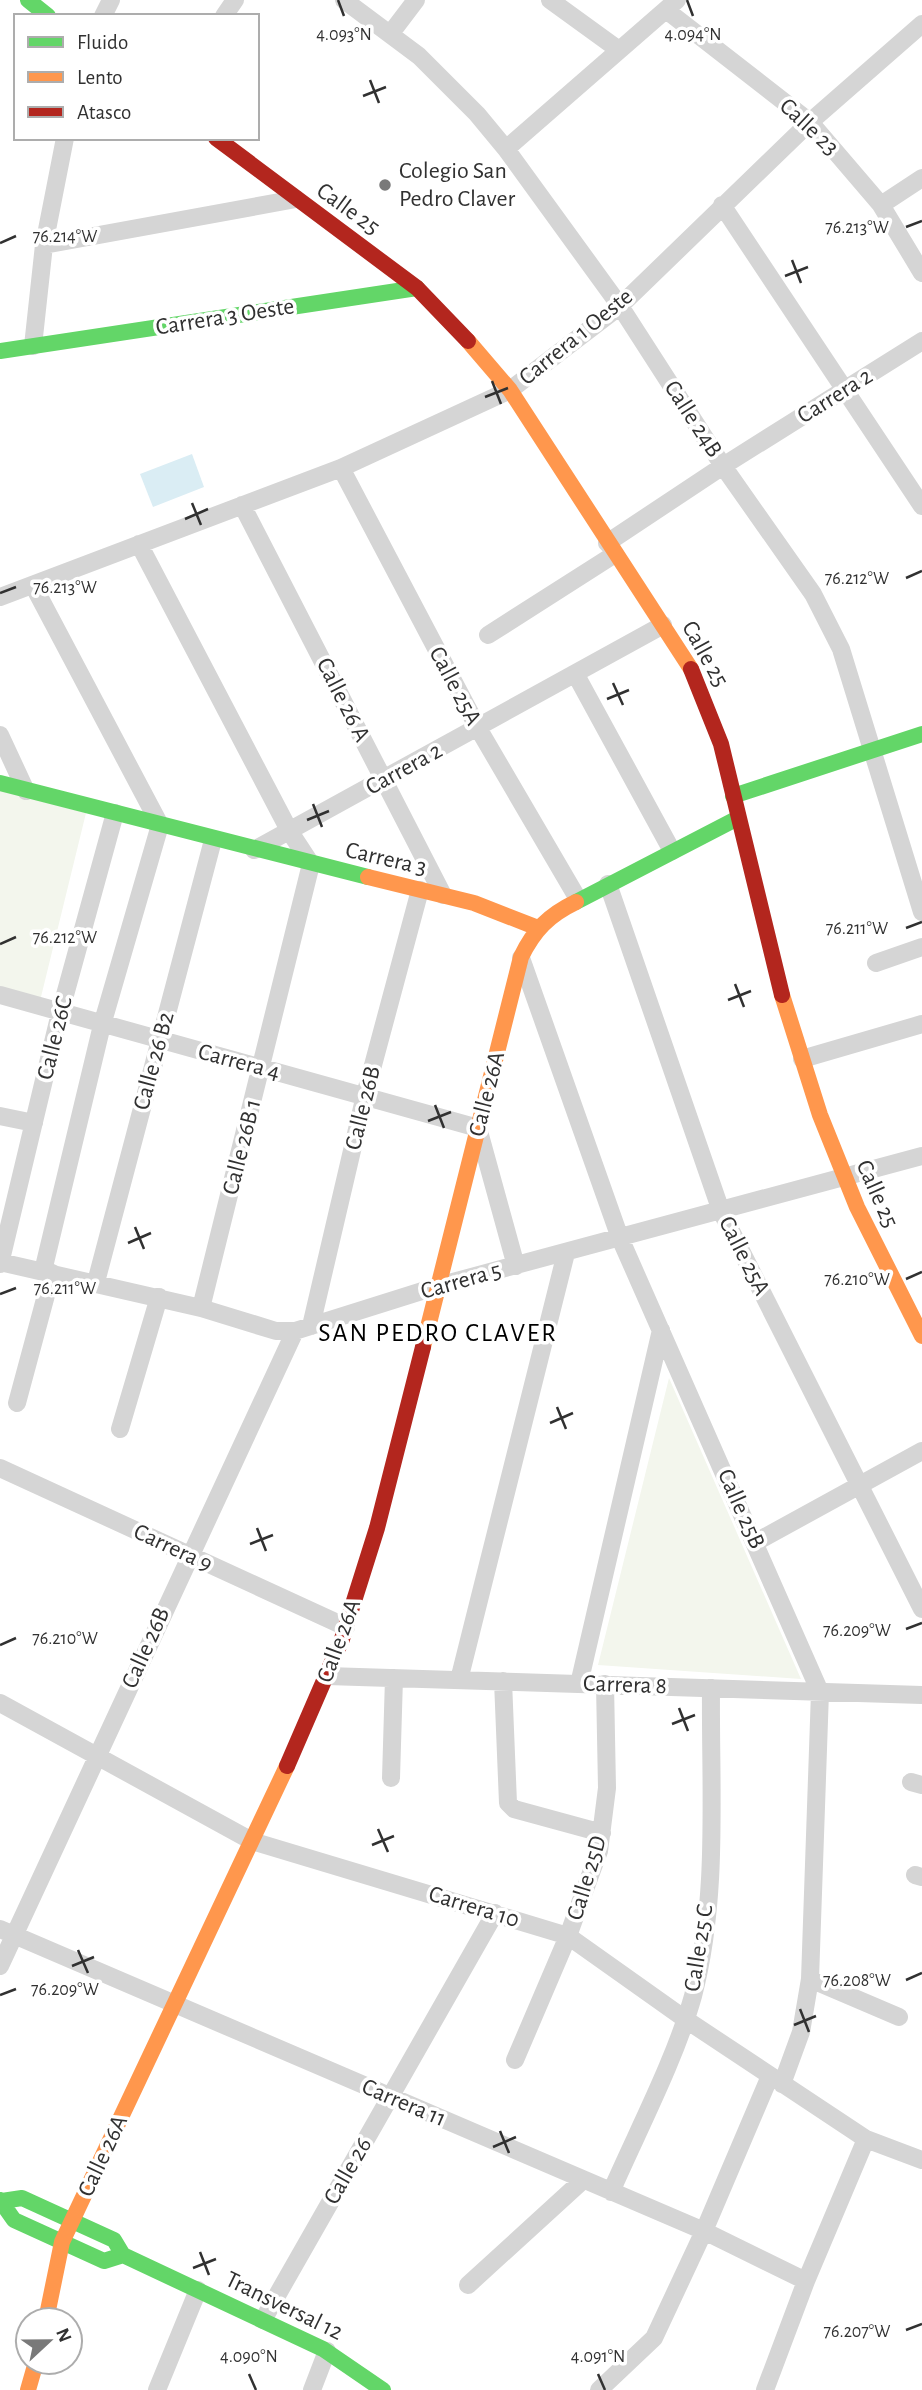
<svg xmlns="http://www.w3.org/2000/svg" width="922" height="2390" viewBox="0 0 922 2390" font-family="'Alegreya Sans',sans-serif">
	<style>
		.green { fill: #f3f6ed }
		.water { fill: #daedf4 }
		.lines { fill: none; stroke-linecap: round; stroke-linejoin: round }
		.street { stroke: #d5d5d5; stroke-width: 18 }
		.fast { stroke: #63d668; stroke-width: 16 }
		.slow { stroke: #ff974d; stroke-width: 16 }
		.jam { stroke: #b3261e; stroke-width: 16 }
		.ticks { fill: none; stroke: #313131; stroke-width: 2.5 }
		.poi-dot { fill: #797979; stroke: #fff; stroke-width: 2.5 }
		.labels { text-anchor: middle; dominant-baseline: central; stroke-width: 7; stroke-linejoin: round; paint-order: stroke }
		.street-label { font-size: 24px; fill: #313131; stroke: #fff }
		.poi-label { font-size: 24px; fill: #313131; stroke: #fff; text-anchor: start }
		.neighbourhood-label { font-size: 26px; letter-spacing: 2px; fill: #000; stroke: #fff }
		.ticks-label { font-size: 18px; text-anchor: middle; fill: #313131; stroke: #fff; stroke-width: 7; stroke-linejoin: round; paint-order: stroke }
	</style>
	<rect width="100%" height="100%" fill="#fff"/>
	<path class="green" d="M 0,790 L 86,813 L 40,1001 L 0,989 Z
		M 669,1378 L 801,1679 L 598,1665 Z"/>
	<path class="water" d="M 192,454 L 204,487 L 153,507 L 140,474 Z"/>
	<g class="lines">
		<path class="street" d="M 344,0 L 419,56 L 477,114 L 506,149 L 620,306 L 723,466 L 813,594 L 841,649 L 922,912
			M 550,0 L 619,50
			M 666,10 L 810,122 L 881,205 L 922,273
			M 103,16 L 111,0
			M 224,16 L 235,0
			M 391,33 L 416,0
			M 506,149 L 677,0
			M 722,205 L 922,506
			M 881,205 L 922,178
			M 44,245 L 296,199
			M 33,346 L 44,245 L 65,138
			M 341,468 L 478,728 L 578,899
			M 242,505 L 443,895
			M 607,543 L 723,466 L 922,341
			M 139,544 L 290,832 L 311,864 L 201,1308
			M 33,585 L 160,825 L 102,1025 L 43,1271
			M 0,597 L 341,468 L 510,390 L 620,306 L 810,122 L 922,24
			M 488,635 L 615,554
			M 576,675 L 672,851
			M 0,735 L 26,791
			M 254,850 L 663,625
			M 608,884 L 721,1211 L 922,1609
			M 521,958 L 620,1238 L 820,1692 L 810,1979 L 801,2032 L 782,2084
			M 876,963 L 922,947
			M 0,995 L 478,1128 L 516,1266
			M 802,1059 L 922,1024
			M 0,1116 L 34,1123
			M 0,1262 L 201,1308 L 276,1331 L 295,1331 L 438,1286 L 922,1156
			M 0,1264 L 60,1013 L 115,813
			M 96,1282 L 213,840
			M 311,1326 L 365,1095 L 420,890
			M 17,1403 L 52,1273
			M 120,1429 L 159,1297
			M 0,1468 L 346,1627
			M 756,1542 L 922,1451
			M 327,1676 L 922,1695
			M 459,1680 L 566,1253
			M 503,1681 L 508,1803 L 514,1809 L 602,1833
			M 579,1684 L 661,1330
			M 0,1703 L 252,1841 L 568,1936 L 685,2019 L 866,2139 L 922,2160
			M 391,1778 L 394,1678
			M 911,1782 L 922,1785
			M 915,1875 L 922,1877
			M 0,1929 L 704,2231 L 806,2281
			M 0,1966 L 295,1331
			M 810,1979 L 899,2017
			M 515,2060 L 568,1936 L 599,1851 L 607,1788 L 605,1684
			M 611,2192 C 638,2130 675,2060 693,1996 C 719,1897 710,1789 711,1688
			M 468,2285 L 583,2180
			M 263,2320 L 495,1913
			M 157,2390 L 198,2290
			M 312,2390 L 327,2351
			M 599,2390 L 654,2338 L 704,2231 L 770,2076
			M 765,2390 L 806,2281 L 866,2139"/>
		<path class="fast" d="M 28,0 L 48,16
			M 0,351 L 417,288
			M 0,783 L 368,877
			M 733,796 L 922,734
			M 576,902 L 738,818
			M 0,2200 L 14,2220 L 104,2261 L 123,2255
			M 2,2201 L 22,2198 L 114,2240 L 123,2255 L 323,2349 L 383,2390"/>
		<path class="slow" d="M 468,341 L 510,390 L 691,669
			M 368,877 L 474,903 L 538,928
			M 782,995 L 820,1115 L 857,1207 L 922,1336
			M 423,1347 L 521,957 C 534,930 549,915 576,902
			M 46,2320 L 62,2242 L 287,1766
			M 28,2390 L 36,2362"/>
		<path class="jam" d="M 216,138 L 417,288 L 468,341
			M 691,669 L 721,744 L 782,995
			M 287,1766 L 342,1639 L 377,1528 L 423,1347"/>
	</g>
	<path class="ticks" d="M 338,0 L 344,16M 687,0 L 693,16M 370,80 L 379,103M 363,96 L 386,87M 906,227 L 922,221M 0,243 L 16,236M 792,260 L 801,283M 785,276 L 808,267M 492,381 L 501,404M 485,397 L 508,388M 192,503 L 201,525M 185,519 L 208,509M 906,578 L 922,571M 0,593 L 16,587M 613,683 L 623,705M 607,699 L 629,690M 313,804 L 322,827M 307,820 L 329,811M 906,928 L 922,922M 0,944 L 16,937M 735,984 L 744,1007M 728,1000 L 751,991M 435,1105 L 444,1128M 428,1121 L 451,1112M 135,1227 L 144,1249M 128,1243 L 151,1233M 906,1279 L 922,1272M 0,1294 L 16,1288M 557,1407 L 566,1429M 550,1423 L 573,1413M 257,1528 L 266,1551M 250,1544 L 273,1535M 906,1629 L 922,1623M 0,1645 L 16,1638M 679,1708 L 688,1731M 672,1724 L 695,1715M 378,1829 L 388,1852M 372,1845 L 394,1836M 78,1950 L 88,1973M 72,1966 L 94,1957M 906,1980 L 922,1973M 0,1995 L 16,1989M 800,2009 L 809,2032M 794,2025 L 816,2016M 500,2131 L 509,2153M 493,2147 L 516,2137M 200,2252 L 209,2275M 193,2268 L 216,2259M 906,2330 L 922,2324M 249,2374 L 256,2390M 598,2374 L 605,2390"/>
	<circle class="poi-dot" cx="385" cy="185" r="7"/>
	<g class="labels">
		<g class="street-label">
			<text transform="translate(809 127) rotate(43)">Calle 23</text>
			<text transform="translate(348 209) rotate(36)">Calle 25</text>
			<text transform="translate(225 317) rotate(-9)">Carrera 3 Oeste</text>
			<text transform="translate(576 337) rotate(-39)">Carrera 1 Oeste</text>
			<text transform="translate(835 396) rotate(-32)">Carrera 2</text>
			<text transform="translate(693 419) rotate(57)">Calle 24B</text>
			<text transform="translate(705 654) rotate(61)">Calle 25</text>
			<text transform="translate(455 686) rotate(62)">Calle 25A</text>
			<text transform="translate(343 700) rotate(63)">Calle 26 A</text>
			<text transform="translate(404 769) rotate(-29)">Carrera 2</text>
			<text transform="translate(386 859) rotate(13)">Carrera 3</text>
			<text transform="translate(55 1038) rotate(-76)">Calle 26C</text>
			<text transform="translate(154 1061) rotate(-75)">Calle 26 B2</text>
			<text transform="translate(239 1062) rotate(15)">Carrera 4</text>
			<text transform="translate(487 1094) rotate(-76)">Calle 26A</text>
			<text transform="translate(363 1108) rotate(-76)">Calle 26B</text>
			<text transform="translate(242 1147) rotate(-76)">Calle 26B 1</text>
			<text transform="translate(877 1194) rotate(66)">Calle 25</text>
			<text transform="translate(744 1256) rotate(63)">Calle 25A</text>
			<text transform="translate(461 1281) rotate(-16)">Carrera 5</text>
			<text transform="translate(741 1509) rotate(66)">Calle 25B</text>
			<text transform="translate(173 1548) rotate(25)">Carrera 9</text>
			<text transform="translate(339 1641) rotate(-70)">Calle 26A</text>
			<text transform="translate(146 1648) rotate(-66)">Calle 26B</text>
			<text transform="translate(625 1685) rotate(2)">Carrera 8</text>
			<text transform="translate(587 1878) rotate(-73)">Calle 25D</text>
			<text transform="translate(474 1907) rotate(17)">Carrera 10</text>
			<text transform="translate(699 1948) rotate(-81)">Calle 25 C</text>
			<text transform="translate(404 2103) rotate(23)">Carrera 11</text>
			<text transform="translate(103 2156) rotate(-65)">Calle 26A</text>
			<text transform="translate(348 2171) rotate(-60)">Calle 26</text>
			<text transform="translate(284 2306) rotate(26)">Transversal 12</text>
		</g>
		<g class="poi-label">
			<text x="399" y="171">Colegio San<tspan x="399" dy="28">Pedro Claver</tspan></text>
		</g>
		<g class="neighbourhood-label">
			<text x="438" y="1333">SAN PEDRO CLAVER</text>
		</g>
	</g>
	<g class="ticks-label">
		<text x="693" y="40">4.094°N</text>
		<text x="344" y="40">4.093°N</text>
		<text x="857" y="233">76.213°W</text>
		<text x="65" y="242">76.214°W</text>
		<text x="857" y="584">76.212°W</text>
		<text x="65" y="593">76.213°W</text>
		<text x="857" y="934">76.211°W</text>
		<text x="65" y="943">76.212°W</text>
		<text x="857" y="1285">76.210°W</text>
		<text x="65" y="1294">76.211°W</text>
		<text x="857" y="1636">76.209°W</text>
		<text x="65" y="1644">76.210°W</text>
		<text x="857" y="1986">76.208°W</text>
		<text x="65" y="1995">76.209°W</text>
		<text x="857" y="2337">76.207°W</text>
		<text x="249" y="2362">4.090°N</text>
		<text x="598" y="2362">4.091°N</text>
	</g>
	<rect x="14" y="14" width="245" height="126" fill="#ffffff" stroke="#adadad" stroke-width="2"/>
	<rect x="28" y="37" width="35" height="10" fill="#63d668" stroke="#adadad" stroke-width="2"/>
	<text x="77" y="49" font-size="21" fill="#313131">Fluido</text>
	<rect x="28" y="72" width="35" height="10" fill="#ff974d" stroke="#adadad" stroke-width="2"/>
	<text x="77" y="84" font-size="21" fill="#313131">Lento</text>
	<rect x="28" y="107" width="35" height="10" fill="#b3261e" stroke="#adadad" stroke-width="2"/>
	<text x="77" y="119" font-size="21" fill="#313131">Atasco</text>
	<g transform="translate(49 2341) rotate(68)"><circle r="33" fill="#ffffff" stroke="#adadad" stroke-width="2"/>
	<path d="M0-5L12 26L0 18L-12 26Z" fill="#797979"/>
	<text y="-10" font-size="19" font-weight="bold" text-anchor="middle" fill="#313131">N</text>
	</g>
</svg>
